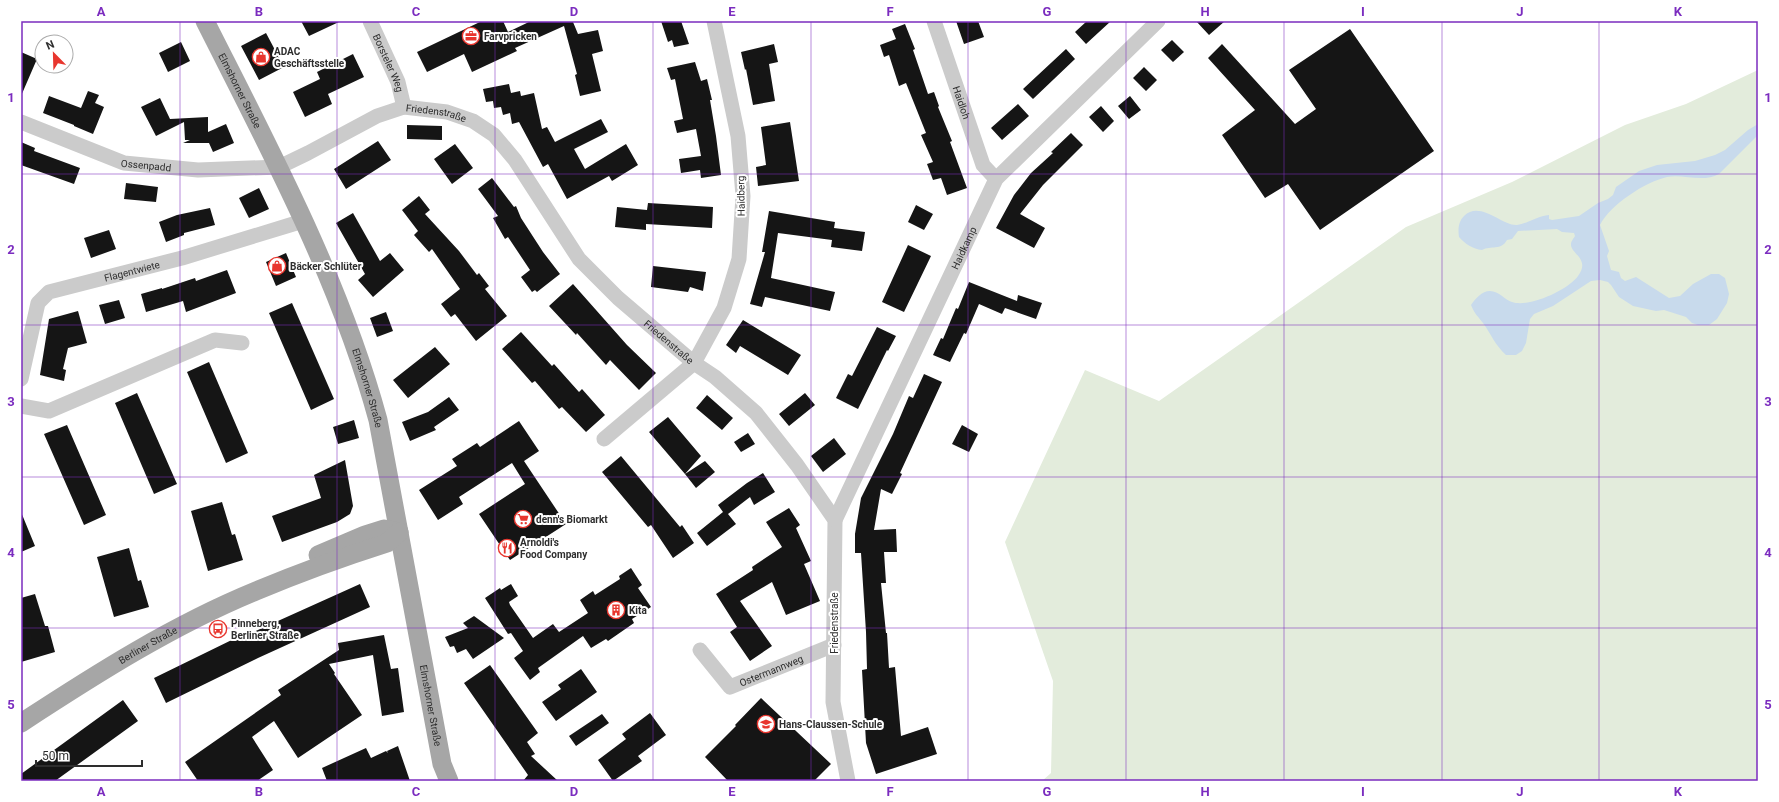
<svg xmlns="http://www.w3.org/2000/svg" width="1779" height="802" viewBox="0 0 1779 802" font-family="Roboto,sans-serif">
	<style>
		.green { fill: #e3ecdc }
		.water { fill: #c8daec }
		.building { fill: #151515 }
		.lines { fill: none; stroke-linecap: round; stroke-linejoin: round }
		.minor { stroke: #cbcbcb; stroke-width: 15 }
		.major { stroke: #a6a6a6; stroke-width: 19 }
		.grid { fill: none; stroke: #7b2cbf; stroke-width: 1; stroke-opacity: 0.55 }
		.labels { text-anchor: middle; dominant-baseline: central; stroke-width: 4; stroke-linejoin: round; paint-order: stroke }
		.poi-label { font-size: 10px; font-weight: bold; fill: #2e2e2e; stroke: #fff; text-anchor: start }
		.street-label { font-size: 10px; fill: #2e2e2e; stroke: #fff }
		.neatline { fill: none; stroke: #7b2cbf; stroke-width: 1.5 }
		.grid-label { font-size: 13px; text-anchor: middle; font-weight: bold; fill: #7b2cbf }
	</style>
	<rect width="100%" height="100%" fill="#fff"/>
	<path class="green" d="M 1758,70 L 1758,781 L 1042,781 L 1051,773 L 1053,681 L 1005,542 L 1085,370 L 1159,401 L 1406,227 L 1512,182 L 1625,125 L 1686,104 Z"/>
	<path class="water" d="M 1758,124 L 1758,135 L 1719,174 C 1703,183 1684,174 1667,177 C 1645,182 1610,205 1600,225 L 1609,251 L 1607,256 L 1611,270 L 1619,272 L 1621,278 L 1625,281 L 1636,277 L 1669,298 L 1680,296 L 1693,284 L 1711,274 L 1719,274 L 1725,278 L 1729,294 L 1727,303 L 1717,319 L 1709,325 L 1698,325 L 1692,323 L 1686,317 L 1664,310 L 1656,311 L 1633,306 L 1619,297 L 1611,285 L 1608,282 L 1600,280 L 1591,281 L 1553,306 L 1534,314 L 1530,319 L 1526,343 L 1522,351 L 1516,355 L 1506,355 C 1495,345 1491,334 1483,323 C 1478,316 1475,315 1471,305 C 1475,299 1482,291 1490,291 C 1499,291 1505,300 1512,302 C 1529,308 1568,290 1578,276 C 1591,259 1570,253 1571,244 C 1571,241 1574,238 1575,236 L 1574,233 L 1562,232 L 1557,229 L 1518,231 L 1512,239 L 1507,240 C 1501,251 1491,245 1482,250 C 1473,249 1465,244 1459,237 C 1458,230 1458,222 1464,216 C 1480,200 1502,226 1517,225 C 1527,224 1537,216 1549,215 L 1549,219 L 1552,220 L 1579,216 L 1598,203 L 1608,199 L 1613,195 L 1616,187 L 1639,171 L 1657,165 L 1695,161 L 1715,155 L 1725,150 L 1748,130 Z"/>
	<path class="building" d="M 301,21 L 341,21 L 309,36 Z
		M 482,21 L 503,21 L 508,32 L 531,21 L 575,21 L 573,22 L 578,34 L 598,30 L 603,51 L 592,54 L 601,91 L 580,96 L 575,75 L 577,74 L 564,26 L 515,48 L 517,51 L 472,72 L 464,54 L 427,72 L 417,52 Z
		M 661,21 L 681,21 L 689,44 L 674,47 L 672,40 L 668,42 Z
		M 956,21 L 978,21 L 984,37 L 964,44 Z
		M 1087,21 L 1111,21 L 1086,44 L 1075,32 Z
		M 1196,21 L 1225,21 L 1209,35 Z
		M 905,24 L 915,49 L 913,50 L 928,94 L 934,92 L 939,106 L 938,107 L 952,141 L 950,142 L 967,188 L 947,195 L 941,178 L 933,180 L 927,164 L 933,162 L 921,135 L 926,133 L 906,83 L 899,86 L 889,55 L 884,57 L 880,45 L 896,39 L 892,29 Z
		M 1350,29 L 1434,151 L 1320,230 L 1288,184 L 1265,198 L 1222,135 L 1255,110 L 1208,58 L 1222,44 L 1295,124 L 1316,109 L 1289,70 Z
		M 266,33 L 284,67 L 259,80 L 241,46 Z
		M 1172,40 L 1184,52 L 1173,62 L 1161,50 Z
		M 181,42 L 190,61 L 168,72 L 159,53 Z
		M 774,44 L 778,62 L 769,64 L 775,101 L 753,105 L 746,69 L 745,70 L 741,52 Z
		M 1066,49 L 1075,59 L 1033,99 L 1023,89 Z
		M 21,52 L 37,59 L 21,96 Z
		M 353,54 L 364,77 L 328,94 L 332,104 L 305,117 L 293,92 L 320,79 L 317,72 Z
		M 695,62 L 701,81 L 707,79 L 712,100 L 710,100 L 716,136 L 721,175 L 701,178 L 700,170 L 681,173 L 679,159 L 701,156 L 696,129 L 677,133 L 674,121 L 683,119 L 675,79 L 671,80 L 667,68 Z
		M 1144,67 L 1157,80 L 1146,91 L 1133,78 Z
		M 509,84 L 511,93 L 520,91 L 521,96 L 534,93 L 542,129 L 547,127 L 555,142 L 601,119 L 608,132 L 574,149 L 585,169 L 626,144 L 638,165 L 612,181 L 609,176 L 567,199 L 548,164 L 543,167 L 519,122 L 512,124 L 510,113 L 503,115 L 501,107 L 494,108 L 493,101 L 486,102 L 483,89 Z
		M 88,91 L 99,95 L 95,103 L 104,107 L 93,134 L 74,126 L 74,125 L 43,113 L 49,96 L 81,108 Z
		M 1130,96 L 1141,110 L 1129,119 L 1118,106 Z
		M 160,98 L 170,119 L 208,117 L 208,132 L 226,124 L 234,143 L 213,152 L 209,143 L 183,143 L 190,140 L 185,140 L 184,122 L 156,136 L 141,107 Z
		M 1018,104 L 1029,116 L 1002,140 L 991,128 Z
		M 1101,106 L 1114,121 L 1103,132 L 1089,117 Z
		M 790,122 L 799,181 L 758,186 L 756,167 L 766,165 L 761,127 Z
		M 407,125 L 442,126 L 442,140 L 407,139 Z
		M 1071,133 L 1083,145 L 1043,185 L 1020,214 L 1045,228 L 1034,248 L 996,228 L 1014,195 L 1031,173 L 1053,153 L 1051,152 Z
		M 378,141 L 391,160 L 346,189 L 334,169 Z
		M 21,142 L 35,148 L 34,151 L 80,168 L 74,184 L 21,165 Z
		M 455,144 L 473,168 L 452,184 L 434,159 Z
		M 492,178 L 514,207 L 516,206 L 521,218 L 543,252 L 560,274 L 537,292 L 535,290 L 532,292 L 521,277 L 530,270 L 508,237 L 505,239 L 493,218 L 498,216 L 478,189 Z
		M 126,183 L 158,187 L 156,202 L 124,199 Z
		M 259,188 L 269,209 L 249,218 L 239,198 Z
		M 419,196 L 430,210 L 425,214 L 459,251 L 477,275 L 479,273 L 489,286 L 485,289 L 507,316 L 476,341 L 455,314 L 451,317 L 441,304 L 460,289 L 432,249 L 429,252 L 414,235 L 418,231 L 402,210 Z
		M 648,203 L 713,207 L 712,228 L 646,224 L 646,230 L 615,227 L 617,207 L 647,210 Z
		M 916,205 L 933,214 L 924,230 L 908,222 Z
		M 210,208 L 215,225 L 184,233 L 184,235 L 166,242 L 159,222 L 177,215 Z
		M 769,211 L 835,222 L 834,228 L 865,232 L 862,251 L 831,247 L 832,240 L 778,233 L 771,278 L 835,292 L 830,311 L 765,297 L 762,307 L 750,304 L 765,252 L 762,252 Z
		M 353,213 L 380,261 L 390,253 L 404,270 L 373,297 L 358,280 L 365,274 L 336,223 Z
		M 109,230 L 116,249 L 91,258 L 84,238 Z
		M 908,245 L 931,256 L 904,312 L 882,302 Z
		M 286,253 L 296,277 L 276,286 L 266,262 Z
		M 653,266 L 706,272 L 703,291 L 690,287 L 688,292 L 651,287 Z
		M 227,270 L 236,293 L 186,312 L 183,301 L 146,312 L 141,294 L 162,288 L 162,289 L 195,278 L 196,281 Z
		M 969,282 L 1017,301 L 1018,295 L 1042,303 L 1036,319 L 1005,308 L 1002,314 L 979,304 L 966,334 L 964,333 L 950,362 L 933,355 L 941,338 L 943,339 L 956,308 L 958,309 Z
		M 573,284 L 627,345 L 656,373 L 639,390 L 610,360 L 606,365 L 577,333 L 576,335 L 549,306 Z
		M 119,300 L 125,318 L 105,324 L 99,305 Z
		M 292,303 L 334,399 L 311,410 L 269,313 Z
		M 78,311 L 87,343 L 68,348 L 63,369 L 66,370 L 64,381 L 40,375 L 49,319 Z
		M 386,312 L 393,331 L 377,337 L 370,318 Z
		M 743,320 L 801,355 L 788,375 L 740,346 L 736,353 L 726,345 Z
		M 877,327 L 896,336 L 888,351 L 887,350 L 858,409 L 836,398 L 848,374 L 852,376 Z
		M 521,332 L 552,366 L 554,364 L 579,392 L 582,389 L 605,415 L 586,432 L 562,407 L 559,409 L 535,381 L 532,383 L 502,349 Z
		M 435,347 L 450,364 L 408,398 L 393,380 Z
		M 209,362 L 248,453 L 226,463 L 187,372 Z
		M 924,374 L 942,382 L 900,473 L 902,474 L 892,494 L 881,489 L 874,530 L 896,529 L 897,552 L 884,552 L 886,583 L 881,583 L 886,633 L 887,633 L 889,668 L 895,667 L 901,736 L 928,727 L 937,754 L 876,774 L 866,743 L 862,670 L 867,669 L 866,632 L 861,553 L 855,553 L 855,534 L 861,498 L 893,434 L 909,396 L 913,398 Z
		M 137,393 L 177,484 L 154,494 L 115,403 Z
		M 805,393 L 815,405 L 789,426 L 779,414 Z
		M 707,395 L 733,418 L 722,430 L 696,408 Z
		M 449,397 L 459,410 L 434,427 L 436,430 L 410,441 L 402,422 L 428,412 Z
		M 668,417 L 701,456 L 685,474 L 649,432 Z
		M 354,420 L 359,438 L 338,444 L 333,427 Z
		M 519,421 L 539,451 L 524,461 L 566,524 L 510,560 L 479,514 L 525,484 L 512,463 L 459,497 L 463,504 L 438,520 L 419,490 L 457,466 L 452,459 L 477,443 L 480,447 Z
		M 67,425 L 106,515 L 84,525 L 44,434 Z
		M 962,425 L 978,434 L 969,452 L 952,444 Z
		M 748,433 L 755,444 L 741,452 L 734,442 Z
		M 834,438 L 846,454 L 823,472 L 811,456 Z
		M 621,456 L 680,527 L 682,525 L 694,543 L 673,558 L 651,525 L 648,527 L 602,472 Z
		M 345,460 L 353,506 L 350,514 L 337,522 L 282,542 L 272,516 L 321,498 L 314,475 Z
		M 705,461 L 715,472 L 696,488 L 685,474 Z
		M 763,473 L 775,492 L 754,505 L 750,497 L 728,514 L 736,524 L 707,546 L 697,533 L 723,512 L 718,505 L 747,483 Z
		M 222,502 L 232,535 L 235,534 L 243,560 L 208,571 L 191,511 Z
		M 789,508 L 800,525 L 796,528 L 811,561 L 804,564 L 820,601 L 786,615 L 772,582 L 740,601 L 772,646 L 750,661 L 730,632 L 737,627 L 716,594 L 753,570 L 752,567 L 782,547 L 766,522 Z
		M 21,512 L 35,546 L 21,552 Z
		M 129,548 L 138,581 L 141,580 L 149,607 L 114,617 L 97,557 Z
		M 631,568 L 642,585 L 638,588 L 651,607 L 632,619 L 634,623 L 608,641 L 606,639 L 591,648 L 583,636 L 538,668 L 540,672 L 530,680 L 514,658 L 523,651 L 511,633 L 508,634 L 485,598 L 500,588 L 501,590 L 511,584 L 518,596 L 509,602 L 510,605 L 533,638 L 553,624 L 559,632 L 588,613 L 580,600 L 593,591 L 595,595 L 620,579 L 619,576 Z
		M 360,584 L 370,607 L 258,658 L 166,703 L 154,678 L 246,633 L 247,635 Z
		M 35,594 L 45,626 L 48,626 L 55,652 L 21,662 L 21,598 Z
		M 474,616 L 504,638 L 473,659 L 466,649 L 457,653 L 454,646 L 450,647 L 445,637 L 468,628 L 463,623 Z
		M 384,635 L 391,669 L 398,668 L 404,712 L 382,716 L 373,655 L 329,664 L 335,673 L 334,674 L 362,715 L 298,758 L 274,721 L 252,737 L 273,770 L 257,781 L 198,781 L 185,762 L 281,695 L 278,690 L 339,650 L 338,643 Z
		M 490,665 L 538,733 L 527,742 L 535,754 L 531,756 L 558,781 L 523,781 L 528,775 L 464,683 Z
		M 581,669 L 597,692 L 556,721 L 542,702 L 561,689 L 558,685 Z
		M 761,698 L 831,764 L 814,781 L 728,781 L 705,757 L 736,726 L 735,725 Z
		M 123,700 L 138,721 L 55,781 L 21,781 L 21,774 Z
		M 650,713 L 666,735 L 638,756 L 642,761 L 613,781 L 598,760 L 626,739 L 622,734 Z
		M 602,714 L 609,723 L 576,746 L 569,736 Z
		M 398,746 L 410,781 L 327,781 L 322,768 L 366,748 L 371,758 L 386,751 L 388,753 L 387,751 Z"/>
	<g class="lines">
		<g class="minor">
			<path id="s1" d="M 370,21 L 398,82 L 404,107"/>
			<path id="s2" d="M 934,21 L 983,165 L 996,179"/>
			<path id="s3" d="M 21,122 L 124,163 L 198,170 L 279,167 L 308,153 L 377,116 L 404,107 L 447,112 L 473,121 L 494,135 L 515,160 L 579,259 L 618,298 L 694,363 L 715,377 L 756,413 L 797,465 L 835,520 L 833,702 L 848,781"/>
			<path id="s4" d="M 21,379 L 38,303 L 49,292 L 182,258 L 303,221"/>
			<path d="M 21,406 L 49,411 L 215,340 L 242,343"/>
			<path d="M 604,439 L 694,363 L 724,308 L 739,259 L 743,196 L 738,136 L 714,21"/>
			<path id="s5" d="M 835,520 L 996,179 L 1158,21"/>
			<path id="s6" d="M 700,650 L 730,687 L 834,645"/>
		</g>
		<g class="major">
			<path id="s7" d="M 205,21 C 270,150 340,280 378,420 L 442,764 L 449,781"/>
			<path d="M 318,555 L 365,535 L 384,529 L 399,532"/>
			<path id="s8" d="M 21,723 C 96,674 173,625 256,591 C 299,573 343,557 387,543 L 399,532"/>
		</g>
	</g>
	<path class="grid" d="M 180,21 L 180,781M 337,21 L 337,781M 495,21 L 495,781M 653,21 L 653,781M 811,21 L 811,781M 968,21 L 968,781M 1126,21 L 1126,781M 1284,21 L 1284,781M 1442,21 L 1442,781M 1599,21 L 1599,781M 21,174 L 1758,174M 21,325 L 1758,325M 21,477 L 1758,477M 21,628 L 1758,628"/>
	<defs>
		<symbol id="office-ring" viewBox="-11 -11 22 22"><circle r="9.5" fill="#fff" stroke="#e8362e" stroke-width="1.5"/><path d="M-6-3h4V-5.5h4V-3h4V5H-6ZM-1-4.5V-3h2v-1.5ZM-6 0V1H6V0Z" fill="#e8362e"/></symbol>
		<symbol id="shop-ring" viewBox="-11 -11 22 22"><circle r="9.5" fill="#fff" stroke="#e8362e" stroke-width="1.5"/><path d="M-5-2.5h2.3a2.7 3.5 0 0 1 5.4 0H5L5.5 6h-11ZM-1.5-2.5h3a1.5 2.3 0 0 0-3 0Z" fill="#e8362e"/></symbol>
		<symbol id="supermarket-ring" viewBox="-11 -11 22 22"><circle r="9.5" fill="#fff" stroke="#e8362e" stroke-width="1.5"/><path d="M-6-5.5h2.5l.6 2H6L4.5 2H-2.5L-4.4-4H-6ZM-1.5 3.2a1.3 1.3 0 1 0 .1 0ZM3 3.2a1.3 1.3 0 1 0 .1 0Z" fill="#e8362e"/></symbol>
		<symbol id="restaurant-ring" viewBox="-11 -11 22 22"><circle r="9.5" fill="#fff" stroke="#e8362e" stroke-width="1.5"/><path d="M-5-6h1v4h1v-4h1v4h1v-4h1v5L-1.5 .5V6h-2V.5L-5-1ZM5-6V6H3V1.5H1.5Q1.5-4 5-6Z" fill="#e8362e"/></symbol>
		<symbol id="building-ring" viewBox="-11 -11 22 22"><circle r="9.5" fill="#fff" stroke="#e8362e" stroke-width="1.5"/><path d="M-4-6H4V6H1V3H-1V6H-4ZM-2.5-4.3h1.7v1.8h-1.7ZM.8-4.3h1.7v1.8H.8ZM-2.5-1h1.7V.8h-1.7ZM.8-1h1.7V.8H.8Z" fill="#e8362e"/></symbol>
		<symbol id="bus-ring" viewBox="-11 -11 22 22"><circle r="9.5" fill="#fff" stroke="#e8362e" stroke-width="1.5"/><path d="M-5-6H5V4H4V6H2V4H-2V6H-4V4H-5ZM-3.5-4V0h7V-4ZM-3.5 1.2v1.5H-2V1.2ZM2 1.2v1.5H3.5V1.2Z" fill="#e8362e"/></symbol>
		<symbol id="school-ring" viewBox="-11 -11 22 22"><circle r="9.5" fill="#fff" stroke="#e8362e" stroke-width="1.5"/><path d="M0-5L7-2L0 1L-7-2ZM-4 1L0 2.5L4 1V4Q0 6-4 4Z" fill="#e8362e"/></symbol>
	</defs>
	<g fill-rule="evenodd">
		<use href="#office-ring" x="461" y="26" width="20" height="20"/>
		<use href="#shop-ring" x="251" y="47" width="20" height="20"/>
		<use href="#shop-ring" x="267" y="256" width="20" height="20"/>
		<use href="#supermarket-ring" x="513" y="509" width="20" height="20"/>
		<use href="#restaurant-ring" x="497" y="538" width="20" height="20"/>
		<use href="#building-ring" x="606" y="600" width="20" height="20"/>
		<use href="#bus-ring" x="208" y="619" width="20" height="20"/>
		<use href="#school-ring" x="756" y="714" width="20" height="20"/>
	</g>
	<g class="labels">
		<g class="poi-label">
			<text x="484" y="36">Farvpricken</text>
			<text x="274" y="51">ADAC<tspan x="274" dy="12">Geschäftsstelle</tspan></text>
			<text x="290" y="266">Bäcker Schlüter</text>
			<text x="536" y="519">denn's Biomarkt</text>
			<text x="520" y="542">Arnoldi's<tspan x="520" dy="12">Food Company</tspan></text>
			<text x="629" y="610">Kita</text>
			<text x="231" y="623">Pinneberg,<tspan x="231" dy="12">Berliner Straße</tspan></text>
			<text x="779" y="724">Hans-Claussen-Schule</text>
		</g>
		<g class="street-label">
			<text stroke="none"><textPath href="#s1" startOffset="46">Borsteler Weg</textPath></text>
			<text stroke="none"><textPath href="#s7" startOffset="78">Elmshorner Straße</textPath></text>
			<text stroke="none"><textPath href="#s2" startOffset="86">Haidloh</textPath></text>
			<text stroke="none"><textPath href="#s3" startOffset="438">Friedenstraße</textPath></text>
			<text stroke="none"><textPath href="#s3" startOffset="133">Ossenpadd</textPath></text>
			<text transform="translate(741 196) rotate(-91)">Haidberg</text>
			<text stroke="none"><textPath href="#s5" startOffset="301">Haidkamp</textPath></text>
			<text stroke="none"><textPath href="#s4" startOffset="179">Flagentwiete</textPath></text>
			<text stroke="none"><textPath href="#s3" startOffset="774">Friedenstraße</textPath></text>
			<text stroke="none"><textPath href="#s7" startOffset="402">Elmshorner Straße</textPath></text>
			<text transform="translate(834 623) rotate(-90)">Friedenstraße</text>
			<text stroke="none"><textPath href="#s8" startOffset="149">Berliner Straße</textPath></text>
			<text stroke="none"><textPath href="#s6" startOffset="92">Ostermannweg</textPath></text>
			<text stroke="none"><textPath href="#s7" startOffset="726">Elmshorner Straße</textPath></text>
		</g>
	</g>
	<rect width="1779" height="802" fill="none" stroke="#ffffff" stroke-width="44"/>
	<g transform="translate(54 54) rotate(337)"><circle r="19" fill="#ffffff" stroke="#ababab"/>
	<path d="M0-3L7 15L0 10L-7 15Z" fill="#e8362e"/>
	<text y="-6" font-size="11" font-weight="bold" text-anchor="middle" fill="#2e2e2e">N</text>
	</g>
	<path d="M36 760v6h106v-6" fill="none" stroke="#2e2e2e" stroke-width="2"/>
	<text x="42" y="760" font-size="12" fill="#2e2e2e" stroke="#ffffff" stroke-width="3" paint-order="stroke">50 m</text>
	<rect x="22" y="22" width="1735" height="758" class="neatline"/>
	<g class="grid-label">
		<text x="101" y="16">A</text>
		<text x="259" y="16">B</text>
		<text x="416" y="16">C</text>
		<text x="574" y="16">D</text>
		<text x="732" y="16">E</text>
		<text x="890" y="16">F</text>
		<text x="1047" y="16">G</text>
		<text x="1205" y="16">H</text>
		<text x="1363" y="16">I</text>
		<text x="1520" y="16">J</text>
		<text x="1678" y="16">K</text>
		<text x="11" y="102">1</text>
		<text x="1768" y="102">1</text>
		<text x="11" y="254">2</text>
		<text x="1768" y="254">2</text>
		<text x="11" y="406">3</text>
		<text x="1768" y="406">3</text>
		<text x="11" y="557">4</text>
		<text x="1768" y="557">4</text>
		<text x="11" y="709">5</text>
		<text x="1768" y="709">5</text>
		<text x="101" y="796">A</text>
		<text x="259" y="796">B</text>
		<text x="416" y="796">C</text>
		<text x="574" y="796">D</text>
		<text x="732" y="796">E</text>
		<text x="890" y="796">F</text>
		<text x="1047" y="796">G</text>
		<text x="1205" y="796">H</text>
		<text x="1363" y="796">I</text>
		<text x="1520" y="796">J</text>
		<text x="1678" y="796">K</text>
	</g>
</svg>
